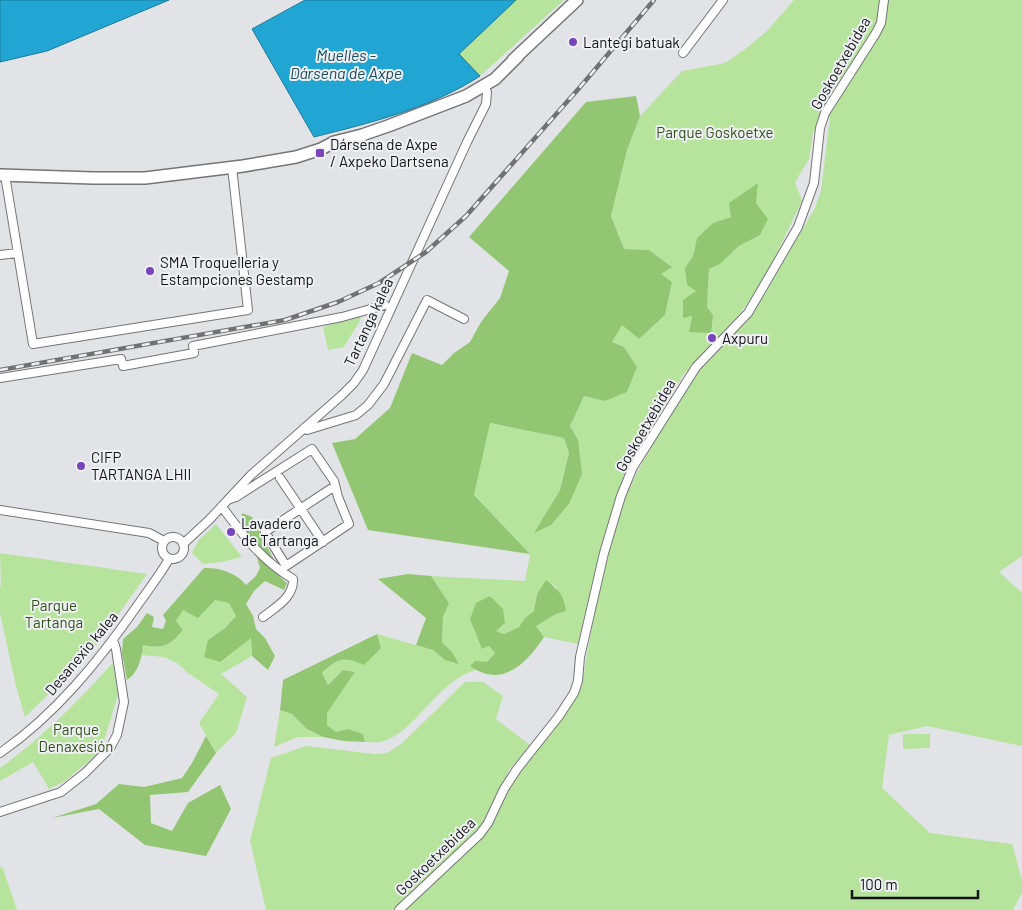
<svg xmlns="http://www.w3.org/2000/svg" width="1022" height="910" viewBox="0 0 1022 910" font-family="Barlow,sans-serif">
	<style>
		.green { fill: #b7e49c; fill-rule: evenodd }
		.forest { fill: #93c672 }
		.water { fill: #21a6d4; stroke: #1d7a9a }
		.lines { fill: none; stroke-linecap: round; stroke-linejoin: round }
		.street-casing { stroke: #757578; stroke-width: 10 }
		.primary-casing { stroke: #757578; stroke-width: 14 }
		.street { stroke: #fff; stroke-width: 8 }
		.primary { stroke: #fff; stroke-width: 11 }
		.rail-casing { stroke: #717173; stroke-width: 4.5 }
		.rail { stroke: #eff0f4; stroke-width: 2.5; stroke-dasharray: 8; stroke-linecap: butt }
		.poi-dot { fill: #7744bc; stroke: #eff0f4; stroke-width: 2 }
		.labels { text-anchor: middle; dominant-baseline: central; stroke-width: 4; stroke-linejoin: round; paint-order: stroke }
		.poi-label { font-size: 15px; fill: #131314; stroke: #eff0f4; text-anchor: start }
		.street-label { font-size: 15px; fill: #131314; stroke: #eff0f4 }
		.park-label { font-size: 15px; fill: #325219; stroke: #eff0f4 }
		.water-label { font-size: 16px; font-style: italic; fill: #184a5e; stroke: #eff0f4 }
	</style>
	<rect width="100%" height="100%" fill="#e2e3e6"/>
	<path class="green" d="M 516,0 L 564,0 L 480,76 L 458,55 Z
		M 794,0 L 1022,0 L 1022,556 L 999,572 L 1022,593 L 1022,746 L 927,726 L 889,735 L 882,788 L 930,833 L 1012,844 L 1022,881 L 1022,893 L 1013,910 L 404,910 L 486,832 L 512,781 L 582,686 L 588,647 L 607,553 L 628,491 L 642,463 L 698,369 L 749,320 L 815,208 L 821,191 L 830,117 L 813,132 L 809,159 L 795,182 L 802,201 L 771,265 L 755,293 L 734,321 L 683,375 L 623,477 L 601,546 L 578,644 L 544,637 L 536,626 L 556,614 L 557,588 L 552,584 L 537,594 L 534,611 L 525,618 L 519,627 L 504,634 L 495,631 L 503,609 L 482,649 L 490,646 L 495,653 L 487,662 L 471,666 L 476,670 C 436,681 416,733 381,742 C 376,743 370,742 365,742 L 363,734 L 348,729 L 336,732 L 327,725 L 327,713 L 355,672 L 343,670 L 328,685 L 322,673 L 336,660 L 350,659 L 381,648 L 377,634 L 433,650 L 445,660 L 452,652 L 442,642 L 443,617 L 449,603 L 431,576 L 525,581 L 530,554 L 474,495 L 489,423 L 564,438 L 569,453 L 560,490 L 535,532 L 551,525 L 578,440 L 570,426 L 584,396 L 605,401 L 627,392 L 637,367 L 624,347 L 612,342 L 622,324 L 640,338 L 665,315 L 672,282 L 660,274 L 671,266 L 649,250 L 624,249 L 611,216 L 627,150 L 640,116 L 682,71 L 725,63 L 748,47 L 767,31 ZM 731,217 L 760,235 L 739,246 L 720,264 L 709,269 L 707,307 L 713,315 L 689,332 L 696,291 L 685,268 L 693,256 L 697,238 L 713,223 Z
		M 359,316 L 361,319 L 344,347 L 328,350 L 323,327 Z
		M 216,524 L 242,557 L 222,562 L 203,564 L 192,553 L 198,541 Z
		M 0,553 L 147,574 L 91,653 L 25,717 L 15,682 L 0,613 L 0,586 L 1,586 Z
		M 215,600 L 230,603 L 236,616 L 225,628 L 208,640 L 235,649 L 251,638 L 252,656 L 221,674 L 247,697 L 236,733 L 216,753 L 199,723 L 219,694 L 188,673 L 177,663 L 164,657 L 142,655 L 143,645 C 163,649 170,646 183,630 L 176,621 L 183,610 Z
		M 113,663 L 118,695 L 103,744 L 98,753 L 65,781 L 49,789 L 33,762 L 0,781 L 0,768 C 42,738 78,701 113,663 Z
		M 465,682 L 483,682 L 503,696 L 496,719 L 530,745 L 509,770 L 480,828 L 394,910 L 266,910 L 250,841 L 271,758 L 306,746 L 375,754 L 387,753 L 401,744 Z
		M 280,710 L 292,714 L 307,729 L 323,737 L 298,737 L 274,747 Z
		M 903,734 L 930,734 L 930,748 L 903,749 Z
		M 2,866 L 17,910 L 0,910 L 0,868 Z"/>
	<path class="forest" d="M 636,96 L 640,116 L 627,150 L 611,216 L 624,249 L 649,250 L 672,267 L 661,274 L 672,282 L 665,315 L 639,339 L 622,325 L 612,342 L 624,347 L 637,367 L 627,392 L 605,401 L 584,396 L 570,426 L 578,440 L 582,474 L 569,504 L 551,525 L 534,533 L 560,490 L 569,453 L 564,438 L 490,423 L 474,495 L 530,554 L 368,530 L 332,443 L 355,439 L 390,408 L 412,353 L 442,365 L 454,353 L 470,342 L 481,322 L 500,298 L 509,271 L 469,237 L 586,102 Z
		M 758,183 L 756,203 L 768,219 L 760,235 L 739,246 L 720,264 L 709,269 L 707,307 L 713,315 L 711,333 L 689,332 L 692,316 L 683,318 L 683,300 L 696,291 L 687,285 L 685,268 L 693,256 L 697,238 L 713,223 L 731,217 L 729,203 Z
		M 242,513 L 252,517 L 275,562 L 280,577 L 287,583 L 284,590 L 265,581 L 254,591 L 246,604 L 253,616 L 256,629 L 265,638 L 275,656 L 268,670 L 252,656 L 251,638 L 220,662 L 204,657 L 208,640 L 225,628 L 236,616 L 229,603 L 215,600 L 198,618 L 183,610 L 176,621 L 183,630 C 170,646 163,649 143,645 C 142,658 138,673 127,680 L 122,653 L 123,639 L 137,627 L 147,613 L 154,617 L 152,627 L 163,629 L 166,621 L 163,615 L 204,568 C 219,567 237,573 246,585 L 256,576 L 260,568 L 252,539 L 241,522 Z
		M 408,574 L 431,576 L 449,603 L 443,617 L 442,642 L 452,652 L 459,664 L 445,660 L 433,650 L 416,645 L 426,618 L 378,579 Z
		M 546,580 C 558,590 564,594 566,611 L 556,614 L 536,626 L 544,637 C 527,663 502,689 470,666 L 475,661 L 487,662 L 495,653 L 489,646 L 482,649 L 470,619 L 476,603 L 490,596 L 503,609 L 505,623 L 496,631 L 504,634 L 519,627 L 525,618 L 534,611 L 537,594 Z
		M 377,634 L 381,648 L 364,665 C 343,656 338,658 322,673 L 328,685 L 343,670 L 355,672 L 327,713 L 327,725 L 336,732 L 348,729 L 363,734 L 365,742 L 344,741 L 323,737 L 307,729 L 292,714 L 280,710 L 283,680 Z
		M 206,736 L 216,753 L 188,792 L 150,795 L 151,823 L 172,831 L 188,803 L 220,785 L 231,809 L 206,856 L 145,845 L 99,809 L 52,818 L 96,804 L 119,784 L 144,787 L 182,778 L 192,763 Z"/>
	<path class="water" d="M 0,0 L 169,0 L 47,51 L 0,62 Z
		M 305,0 L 516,0 L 459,54 L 480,76 C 431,108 370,123 314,137 L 252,29 Z"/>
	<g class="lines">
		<defs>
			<path id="street" d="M 683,53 L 723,0
				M 5,175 L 33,344 L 248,310 L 232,167
				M 0,255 L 18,253
				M 0,378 L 121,359 L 123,366 L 194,353 L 193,346 L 342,317 L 385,305
				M 304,428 L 307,430 L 356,415 L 368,405 L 384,384 L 427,300 L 464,319
				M 280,478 L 323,542
				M 230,499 L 236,497 L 312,449 L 334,481 L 338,497 L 349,524 L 286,566 L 265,532 L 335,486
				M 222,507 C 244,536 261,560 293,579 C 294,597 276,607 263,617
				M 0,510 L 149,533 L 164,541
				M162 548a11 11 0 1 1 22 0a11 11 0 1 1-22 0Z
				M 183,544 L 209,520 L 251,475 L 342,395 L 354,383 L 363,370 L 467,142 L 486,104 L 487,92 L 484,86
				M 0,753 C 55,715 99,661 137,606 C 148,590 160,575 169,559
				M 0,812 L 61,792 L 85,773 L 110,748 L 117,735 L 124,702 L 116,649 L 113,640
				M 399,910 L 480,834 L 488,823 L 504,789 L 517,769 L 559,716 L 574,693 L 578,681 L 580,657 L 604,553 L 621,496 L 633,467 L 696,367 L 748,313 L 798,227 L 814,183 L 820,128 L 825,113 L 876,33 L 881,23 L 884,0"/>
			<path id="primary" d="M 513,60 L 577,0
				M 0,175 L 93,178 L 145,178 L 243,166 L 296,157 L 321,149 L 334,142 L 362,135 L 388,126 L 466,96 L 495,79 L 518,56"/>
		</defs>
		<use href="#street" class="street-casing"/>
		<use href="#primary" class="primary-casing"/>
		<use href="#street" class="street"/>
		<use href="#primary" class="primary"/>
		<defs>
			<path id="rail" d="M 0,370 L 285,320 L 338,302 L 379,283 L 426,252 L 466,216 L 581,86 L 654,0"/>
		</defs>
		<use href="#rail" class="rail-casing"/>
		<use href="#rail" class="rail"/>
	</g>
	<g class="poi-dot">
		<circle cx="573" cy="42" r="5"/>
		<rect x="315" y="148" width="10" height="10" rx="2.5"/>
		<circle cx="150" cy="271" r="5"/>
		<circle cx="712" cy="338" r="5"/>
		<circle cx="81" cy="466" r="5"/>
		<circle cx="231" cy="532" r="5"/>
	</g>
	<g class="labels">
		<g class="poi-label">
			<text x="583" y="42">Lantegi batuak</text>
			<text x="330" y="144">Dársena de Axpe<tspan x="330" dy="17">/ Axpeko Dartsena</tspan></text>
			<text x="160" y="262">SMA Troquelleria y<tspan x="160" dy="17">Estampciones Gestamp</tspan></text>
			<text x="722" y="338">Axpuru</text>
			<text x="91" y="457">CIFP<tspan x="91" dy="17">TARTANGA LHII</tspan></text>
			<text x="241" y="523">Lavadero<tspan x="241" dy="17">de Tartanga</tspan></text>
		</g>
		<g class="street-label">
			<text transform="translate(840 63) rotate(-60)">Goskoetxebidea</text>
			<text transform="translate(368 322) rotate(-65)">Tartanga kalea</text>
			<text transform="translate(645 425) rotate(-60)">Goskoetxebidea</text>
			<text transform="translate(81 653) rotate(-50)">Desanexio kalea</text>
			<text transform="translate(435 856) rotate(-44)">Goskoetxebidea</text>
		</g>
		<g class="park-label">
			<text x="715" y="132">Parque Goskoetxe</text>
			<text x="54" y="605">Parque<tspan x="54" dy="17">Tartanga</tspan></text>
			<text x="76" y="729">Parque<tspan x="76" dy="17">Denaxesión</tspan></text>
		</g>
		<g class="water-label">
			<text x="346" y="54">Muelles -<tspan x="346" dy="18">Dársena de Axpe</tspan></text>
		</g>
	</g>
	<path d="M852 890v8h126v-8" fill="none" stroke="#131314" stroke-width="2.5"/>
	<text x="860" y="890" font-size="15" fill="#131314" stroke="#eff0f4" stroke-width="4" paint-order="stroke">100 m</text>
</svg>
